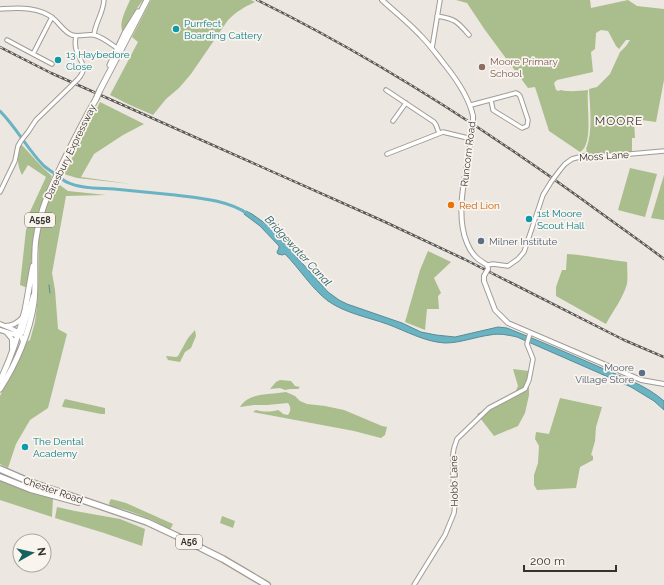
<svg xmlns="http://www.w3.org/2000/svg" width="664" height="585" viewBox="0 0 664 585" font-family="Raleway,sans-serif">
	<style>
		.green { fill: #aabd8c }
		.water { fill: #69b3c2; stroke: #598c96 }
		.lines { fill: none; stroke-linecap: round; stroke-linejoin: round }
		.stream { stroke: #598c96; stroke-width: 1 }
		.canal { stroke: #69b3c2; stroke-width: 3 }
		.minor-casing { stroke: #a09b95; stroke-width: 5.5 }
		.tertiary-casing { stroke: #a09b95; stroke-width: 6 }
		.primary-casing { stroke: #a09b95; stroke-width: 7 }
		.trunk-casing { stroke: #a09b95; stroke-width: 8 }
		.minor { stroke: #fff; stroke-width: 3.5 }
		.tertiary { stroke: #fff; stroke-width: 4 }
		.primary { stroke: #fff; stroke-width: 5 }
		.trunk { stroke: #fff; stroke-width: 5.5 }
		.rail-casing { stroke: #5a5754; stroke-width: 2.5 }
		.rail { stroke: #faf4ee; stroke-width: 1; stroke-dasharray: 3; stroke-linecap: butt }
		.minor-bridge-casing { stroke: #a09b95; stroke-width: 5.5; stroke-linecap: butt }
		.tertiary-bridge-casing { stroke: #a09b95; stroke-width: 6; stroke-linecap: butt }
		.primary-bridge-casing { stroke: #a09b95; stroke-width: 7; stroke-linecap: butt }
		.minor-bridge { stroke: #fff; stroke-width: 3.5 }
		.tertiary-bridge { stroke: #fff; stroke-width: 4 }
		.primary-bridge { stroke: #fff; stroke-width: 5 }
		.culture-dot { fill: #0f9aa8; stroke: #faf4ee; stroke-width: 1.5 }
		.education-dot { fill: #8d6e63; stroke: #faf4ee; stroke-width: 1.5 }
		.food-dot { fill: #e8710a; stroke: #faf4ee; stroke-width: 1.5 }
		.service-dot { fill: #5c6f8a; stroke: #faf4ee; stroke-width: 1.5 }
		.labels { text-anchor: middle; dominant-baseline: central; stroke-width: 3.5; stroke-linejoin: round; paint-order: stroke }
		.shield { fill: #faf4ee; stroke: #6f6c69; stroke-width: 1 }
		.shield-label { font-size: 9px; font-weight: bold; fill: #343230 }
		.culture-label { font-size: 10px; fill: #0d838f; stroke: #faf4ee; text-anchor: start }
		.education-label { font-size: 10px; fill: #785e54; stroke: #faf4ee; text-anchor: start }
		.street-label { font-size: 10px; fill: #343230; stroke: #faf4ee }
		.food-label { font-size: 10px; fill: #c56008; stroke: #faf4ee; text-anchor: start }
		.service-label { font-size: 10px; fill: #4e5e75; stroke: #faf4ee; text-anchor: start }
		.water-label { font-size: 11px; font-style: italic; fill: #1f5d68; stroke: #faf4ee }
		.quarter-label { font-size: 12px; letter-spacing: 1px; fill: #3e3935; stroke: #faf4ee }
	</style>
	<rect width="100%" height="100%" fill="#ece7e1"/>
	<path class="green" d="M 130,0 L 143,0 L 132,15 L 123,33 C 118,23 126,10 130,0 Z
		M 151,0 L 251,0 L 255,2 C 244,7 236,12 228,20 L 191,74 L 179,88 L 166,99 L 153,115 L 130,105 L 110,95 L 138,42 L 132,37 Z
		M 456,0 L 590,0 L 591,8 L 628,0 L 637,6 L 664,9 L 664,80 L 656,122 L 634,119 L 635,138 L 632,138 L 632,152 L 586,154 L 584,153 L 587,151 L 586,149 C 593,132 590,107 589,89 L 597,87 L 610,74 L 620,52 L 626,46 L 630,40 L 626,40 L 619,49 L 616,46 L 608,31 L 601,30 L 596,33 L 595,49 L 591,52 L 593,72 L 557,80 L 554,83 L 556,90 L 559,91 L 560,90 C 569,92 579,91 588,90 C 586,105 594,144 580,152 L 549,131 L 535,87 L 528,88 L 485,30 L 467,3 Z
		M 100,102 L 144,124 L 123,135 L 94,154 L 81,177 L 131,184 L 77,178 L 64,174 Z
		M 20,143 L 43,168 L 52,176 L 39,212 L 35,232 L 28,288 L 20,285 L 26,230 L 28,224 L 28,216 L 46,177 L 28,165 L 22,175 C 16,163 18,156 20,143 Z
		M 630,168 L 657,174 L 645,217 L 618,210 Z
		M 664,175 L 664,220 L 651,218 Z
		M 57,183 L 68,191 L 106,195 L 66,196 L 52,273 L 55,290 L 58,329 L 67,334 L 48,408 L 30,420 L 16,444 L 8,468 L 0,464 L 0,396 L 26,342 L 30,340 L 35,322 L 38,296 L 39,222 L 45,202 Z
		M 428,251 L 451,262 L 434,278 L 441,293 L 438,296 L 439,309 L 427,309 L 425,330 L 405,322 L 420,270 Z
		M 567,254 C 587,255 607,260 627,262 C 627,269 628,277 627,284 C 623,298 613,311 606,324 L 556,296 L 556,287 L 562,270 L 566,270 Z
		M 195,330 L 196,336 L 191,348 L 185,352 L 180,362 L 168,360 L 166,356 L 176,357 L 178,356 L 188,338 Z
		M 513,369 L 529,371 L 529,395 L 525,413 L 518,426 L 494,436 L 477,414 L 515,393 L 518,386 Z
		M 280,380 L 291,381 L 295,386 L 300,387 L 298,389 L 290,389 L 285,390 L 280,388 L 270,389 L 276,382 Z
		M 286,392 L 295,396 L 300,401 L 307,404 L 325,406 L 344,410 L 382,426 L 387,427 L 385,435 L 381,438 L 354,431 L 253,412 L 256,410 C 263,412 271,412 278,410 L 281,412 L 283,414 L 288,415 C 291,411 291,407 288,403 L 267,405 L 254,405 L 240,407 C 249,392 270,395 286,392 Z
		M 560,398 L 602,407 L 596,427 L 595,441 L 591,455 L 593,456 L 593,460 L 580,467 L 576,488 L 537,490 L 534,485 L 534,475 L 538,463 L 539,446 L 535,439 L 536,432 L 549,434 Z
		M 65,399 L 105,408 L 105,414 L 101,414 L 76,409 L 63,407 L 62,406 Z
		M 0,479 L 53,498 L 52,517 L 0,500 Z
		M 111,499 L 126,503 L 173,524 L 170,530 C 157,521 141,515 126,510 C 120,509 116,507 110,506 L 109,503 Z
		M 57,507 L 75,511 L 120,519 L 145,529 L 142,546 L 104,533 L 55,518 Z
		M 222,516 L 235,521 L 233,528 L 220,523 Z"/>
	<path class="water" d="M 246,211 L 252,214 L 269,226 L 328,292 L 339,300 L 347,304 L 402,323 L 421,332 L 436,335 L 455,337 L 498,327 L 507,328 C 540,341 572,355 604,369 C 625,378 647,386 664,401 L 664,410 L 654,401 L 631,387 L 517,337 C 508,335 499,333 490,335 C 475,337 460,343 445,343 C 425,342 406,331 387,324 C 367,317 345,313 328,301 C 312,289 299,268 285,254 L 282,255 L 278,254 L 277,252 L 279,248 L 279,246 L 260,226 L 244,214 Z"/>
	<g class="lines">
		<path class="stream" d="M 49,285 L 50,293"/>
		<path class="canal" d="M 0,111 C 17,128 27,149 44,166 C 49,170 54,173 59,177 C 62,179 65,182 69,183 C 82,189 100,188 114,189 C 135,191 155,193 175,195 C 199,198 228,200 248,214"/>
		<defs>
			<path id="minor" d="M 0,9 C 18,8 39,6 54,19 C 60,24 64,32 72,35 C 79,37 86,34 94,35 C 103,37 111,44 118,49
				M 437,16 C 455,19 457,21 469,35
				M 94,35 C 95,23 103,14 104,0
				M 76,36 C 75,41 75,45 76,49 C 80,62 89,67 78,79
				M 7,40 L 33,54 L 52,17
				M 432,48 L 440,0
				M 33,54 L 52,64
				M 386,90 L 434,122 L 436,125 L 439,133
				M 471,105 L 516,93 L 518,94 L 520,96 L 528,120 L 527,126 L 522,128 L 496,112 L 493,110 L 491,100
				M 393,121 L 406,103
				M 387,154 L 443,132 L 472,139
				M 560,170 L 565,164 L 572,159 L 583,156 L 619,155 L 664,151
				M 0,192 L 15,161 L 18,146 L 21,141 L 28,132 L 36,120 L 70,87
				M 488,265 L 493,264 L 508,266 L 518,259 L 524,252 L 543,195 L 551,182
				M 414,585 L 445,535 L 454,513 L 455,504 L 453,477 L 453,454 L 454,448 L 457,439 L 489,408 L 525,389 L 529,380 L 533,359 L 527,344 L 530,333"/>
			<path id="tertiary" d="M 382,0 C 395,12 409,23 421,36 C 430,45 437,55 445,65 C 457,80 469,97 473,116
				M 473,128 C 469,163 453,210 467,243 C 469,248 471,252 475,256 C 478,260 483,262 487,265 L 488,269
				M 484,276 L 484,281 L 495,310 L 508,323 L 641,380 L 664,384
				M 0,324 C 11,329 20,329 23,342
				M 5,326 C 13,326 18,323 23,317
				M 0,330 L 16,335 L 22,333 L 33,296
				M 7,333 L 12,339 L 12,348"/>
			<path id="primary" d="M 110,65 L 125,33 L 138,12
				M 100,90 L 147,0
				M 0,381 C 11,358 19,334 25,310 C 28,295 30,281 33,266
				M 0,389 C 16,364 30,332 34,302 C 36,284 34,267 35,250 C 35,241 37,232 39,223 C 44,200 55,179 65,158 C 75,138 85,118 96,99"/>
			<path id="trunk" d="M 0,469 L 30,482 L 147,522 L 181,538 L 223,559 L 267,585
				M 0,477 L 30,489 L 78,502"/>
		</defs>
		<use href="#minor" class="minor-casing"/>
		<use href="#tertiary" class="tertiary-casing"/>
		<use href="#primary" class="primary-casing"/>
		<use href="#trunk" class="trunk-casing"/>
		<use href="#minor" class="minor"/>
		<use href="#tertiary" class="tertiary"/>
		<use href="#primary" class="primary"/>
		<use href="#trunk" class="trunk"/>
		<defs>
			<path id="rail" d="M 257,0 C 373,57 479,125 583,200 C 610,220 638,239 664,259
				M 0,47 L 51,73 L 383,221 L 464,259 L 624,340 L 664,357"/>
		</defs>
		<use href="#rail" class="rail-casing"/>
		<use href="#rail" class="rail"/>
		<defs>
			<path id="minor-bridge" d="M 70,87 L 78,79
				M 551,182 L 560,170"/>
			<path id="tertiary-bridge" d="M 473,116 L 473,128
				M 484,276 L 488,269"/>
			<path id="primary-bridge" d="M 96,99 L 100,90"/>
		</defs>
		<use href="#minor-bridge" class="minor-bridge-casing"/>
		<use href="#tertiary-bridge" class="tertiary-bridge-casing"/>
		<use href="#primary-bridge" class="primary-bridge-casing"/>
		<use href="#minor-bridge" class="minor-bridge"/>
		<use href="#tertiary-bridge" class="tertiary-bridge"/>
		<use href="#primary-bridge" class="primary-bridge"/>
	</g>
	<g class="culture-dot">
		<circle cx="176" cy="29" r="4"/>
		<circle cx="58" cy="60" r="4"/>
		<circle cx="529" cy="219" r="4"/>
		<circle cx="25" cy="447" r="4"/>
	</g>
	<circle class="education-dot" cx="482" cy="67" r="4"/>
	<circle class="food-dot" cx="451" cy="205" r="4"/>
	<g class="service-dot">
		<circle cx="481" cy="241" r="4"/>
		<circle cx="642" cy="373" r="4"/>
	</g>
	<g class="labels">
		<g class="shield">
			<rect x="25" y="213" width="30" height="14" rx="3"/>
			<rect x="176" y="535" width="26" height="14" rx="3"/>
		</g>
		<g class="shield-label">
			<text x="40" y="220">A558</text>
			<text x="189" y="542">A56</text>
		</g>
		<g class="culture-label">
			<text x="184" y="23">Purrfect<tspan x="184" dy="12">Boarding Cattery</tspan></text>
			<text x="66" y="54">13 Haybedore<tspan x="66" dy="12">Close</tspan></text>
			<text x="537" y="213">1st Moore<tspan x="537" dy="12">Scout Hall</tspan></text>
			<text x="33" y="441">The Dental<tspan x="33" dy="12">Academy</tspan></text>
		</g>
		<g class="education-label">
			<text x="490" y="61">Moore Primary<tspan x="490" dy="12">School</tspan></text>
		</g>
		<g class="street-label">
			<text transform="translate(70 152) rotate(-64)">Daresbury Expressway</text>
			<text transform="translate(468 154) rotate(-83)">Runcorn Road</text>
			<text transform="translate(604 156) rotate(-4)">Moss Lane</text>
			<text transform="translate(454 481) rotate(-91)">Hobb Lane</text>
			<text transform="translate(53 490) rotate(19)">Chester Road</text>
		</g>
		<g class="food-label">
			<text x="459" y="205">Red Lion</text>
		</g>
		<g class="service-label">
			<text x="489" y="241">Milner Institute</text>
			<text x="634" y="367" text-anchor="end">Moore<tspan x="634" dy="12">Village Store</tspan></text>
		</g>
		<g class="water-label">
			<text transform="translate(298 251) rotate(47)">Bridgewater Canal</text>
		</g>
		<g class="quarter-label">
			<text x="619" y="121">MOORE</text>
		</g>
	</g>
	<g transform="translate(32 553) rotate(82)"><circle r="19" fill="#faf4ee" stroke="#aba6a2"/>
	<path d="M0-3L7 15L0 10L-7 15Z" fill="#14625d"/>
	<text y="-6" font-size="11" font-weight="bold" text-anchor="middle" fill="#343230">N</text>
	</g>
	<path d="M524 565v6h92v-6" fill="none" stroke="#343230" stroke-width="2"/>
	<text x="530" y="565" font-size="12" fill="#343230" stroke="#faf4ee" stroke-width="3" paint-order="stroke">200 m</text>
</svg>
